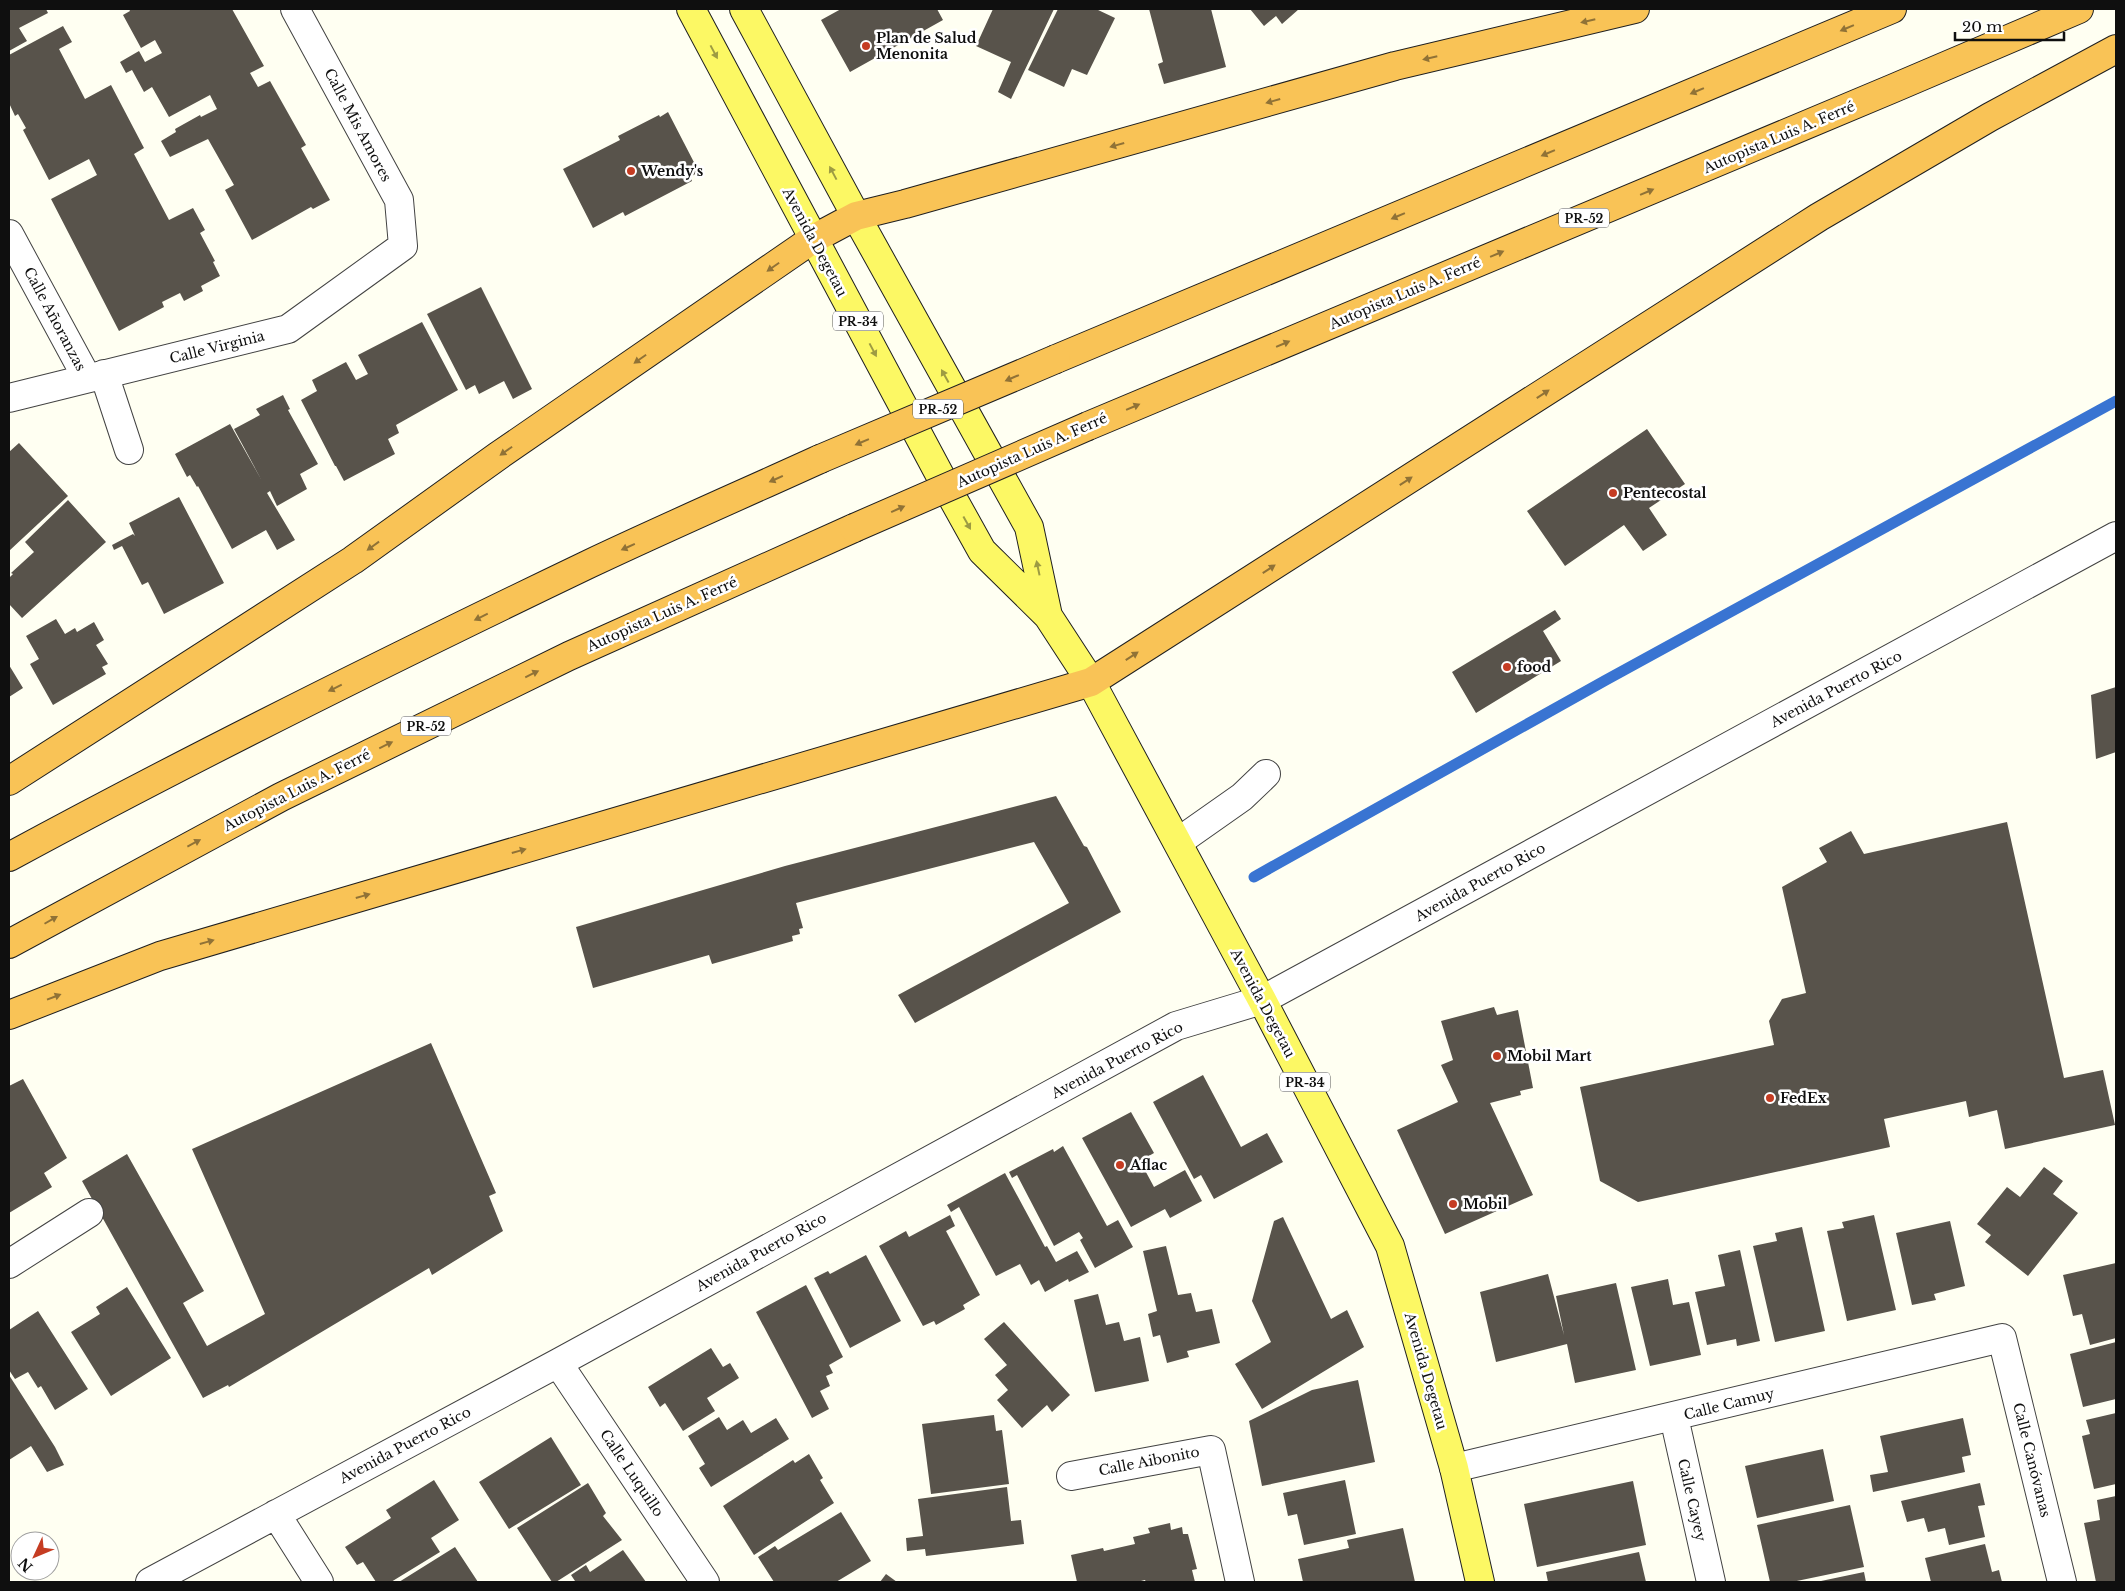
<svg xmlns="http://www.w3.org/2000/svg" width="2125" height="1591" viewBox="0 0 2125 1591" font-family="'Libre Baskerville',serif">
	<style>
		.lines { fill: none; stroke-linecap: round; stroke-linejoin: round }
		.stream { stroke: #3974d2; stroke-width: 11 }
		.building { fill: #58534b }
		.minor-casing { stroke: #424242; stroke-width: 30 }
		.tertiary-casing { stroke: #424242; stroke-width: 30 }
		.primary-casing { stroke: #202020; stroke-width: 30 }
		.motorway-casing { stroke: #202020; stroke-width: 30 }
		.minor { stroke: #fff; stroke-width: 28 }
		.tertiary { stroke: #fff; stroke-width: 28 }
		.primary { stroke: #fcf864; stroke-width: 28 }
		.motorway { stroke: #f9c356; stroke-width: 28 }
		.motorway-bridge-casing { stroke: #202020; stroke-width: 30; stroke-linecap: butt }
		.motorway-bridge { stroke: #f9c356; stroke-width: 28 }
		.oneway { fill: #907236 }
		.oneway2 { fill: #9d9b42 }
		.poi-dot { fill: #c53c22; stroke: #fff; stroke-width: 2 }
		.labels { text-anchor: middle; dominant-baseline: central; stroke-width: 5; stroke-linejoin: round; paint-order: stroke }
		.shield { fill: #fff; stroke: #575757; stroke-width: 1 }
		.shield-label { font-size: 12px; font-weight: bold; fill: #0f0f0f }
		.poi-label { font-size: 14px; font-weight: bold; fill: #0f0f0f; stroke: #fff; text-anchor: start }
		.street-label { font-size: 14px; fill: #0f0f0f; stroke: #fff }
	</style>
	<rect width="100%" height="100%" fill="#fffff2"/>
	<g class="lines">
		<path class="stream" d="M 1254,877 L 1606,680 L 2116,401"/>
	</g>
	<path class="building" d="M 9,9 L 46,9 L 48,13 L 19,28 L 27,41 L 9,51 Z
		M 129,9 L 232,9 L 264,66 L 250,73 L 258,87 L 270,81 L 306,145 L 301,148 L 330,200 L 313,209 L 311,207 L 252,240 L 225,190 L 234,185 L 208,139 L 170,157 L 161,141 L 176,132 L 175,129 L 200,115 L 201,117 L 217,109 L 210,95 L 169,117 L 152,87 L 144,92 L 132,70 L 126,73 L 120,62 L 139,51 L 145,62 L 162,53 L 155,40 L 141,48 L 123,15 L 130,11 Z
		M 841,9 L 937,9 L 943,20 L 850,72 L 821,20 Z
		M 993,9 L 1054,9 L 1011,99 L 998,92 L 1011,62 L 976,46 Z
		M 1058,9 L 1096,9 L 1115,18 L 1087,75 L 1072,69 L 1064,87 L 1028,70 Z
		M 1149,9 L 1211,9 L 1226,67 L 1164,84 L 1158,64 L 1163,62 Z
		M 1250,9 L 1299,9 L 1282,24 L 1276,16 L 1264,26 Z
		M 63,26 L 72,42 L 59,49 L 85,99 L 111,85 L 144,148 L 134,154 L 169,220 L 193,208 L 205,230 L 200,233 L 215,261 L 213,262 L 220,276 L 201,286 L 203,291 L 184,301 L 180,293 L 162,302 L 164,307 L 119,331 L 51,199 L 97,175 L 89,159 L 49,180 L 23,130 L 26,128 L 18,114 L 15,116 L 9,103 L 9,55 Z
		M 668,112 L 699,172 L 690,177 L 692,181 L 625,216 L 623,212 L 593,228 L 563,169 L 620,140 L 618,136 L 659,115 L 660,117 Z
		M 481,287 L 532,389 L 513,399 L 504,381 L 479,394 L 475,385 L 466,390 L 427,314 Z
		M 422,322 L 458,390 L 396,425 L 399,433 L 388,439 L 395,454 L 344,481 L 336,466 L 335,466 L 301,400 L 317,391 L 312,380 L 346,362 L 356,380 L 368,374 L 358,355 Z
		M 283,395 L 290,409 L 288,410 L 318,464 L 300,474 L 307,489 L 277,506 L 270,491 L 267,493 L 295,540 L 277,550 L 266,530 L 232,549 L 198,486 L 197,487 L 190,475 L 187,477 L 175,454 L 230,424 L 262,481 L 234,429 L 260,415 L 256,409 Z
		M 1647,429 L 1685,484 L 1649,508 L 1667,535 L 1643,551 L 1624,525 L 1565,566 L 1527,511 Z
		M 19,443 L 68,496 L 9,551 L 9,452 Z
		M 179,497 L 224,583 L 164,614 L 148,582 L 142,585 L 122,546 L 114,550 L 112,545 L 133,534 L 135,536 L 129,523 Z
		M 68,500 L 106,542 L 22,618 L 9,604 L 9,578 L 13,574 L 11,573 L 34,552 L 25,542 Z
		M 1555,610 L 1561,619 L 1543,631 L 1561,661 L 1476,713 L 1452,672 Z
		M 56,619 L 65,634 L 75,628 L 77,632 L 94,622 L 104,640 L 96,645 L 108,664 L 102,667 L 106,674 L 53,705 L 30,664 L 39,659 L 26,636 Z
		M 9,665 L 23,688 L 9,697 Z
		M 2116,687 L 2116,752 L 2096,759 L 2091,695 Z
		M 1056,796 L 1084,846 L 1087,847 L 1121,912 L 915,1023 L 898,995 L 1069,903 L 1034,842 L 796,903 L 803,928 L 799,929 L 800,934 L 792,936 L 793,941 L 712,964 L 709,955 L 593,988 L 576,927 L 785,866 Z
		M 2007,822 L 2064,1078 L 2103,1070 L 2115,1125 L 2005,1149 L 1997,1110 L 1969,1117 L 1966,1101 L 1884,1119 L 1890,1147 L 1638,1202 L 1600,1181 L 1580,1087 L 1774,1045 L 1769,1021 L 1782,999 L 1806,993 L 1782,887 L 1827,862 L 1819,848 L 1851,831 L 1864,854 Z
		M 1494,1007 L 1497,1015 L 1518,1010 L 1533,1088 L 1520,1091 L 1521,1095 L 1490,1103 L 1533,1195 L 1445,1234 L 1397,1130 L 1458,1102 L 1441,1065 L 1453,1060 L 1441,1021 Z
		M 431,1043 L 496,1193 L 489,1196 L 503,1231 L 432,1275 L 429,1268 L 229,1387 L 228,1385 L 203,1398 L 82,1181 L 127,1154 L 204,1291 L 183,1303 L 207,1346 L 265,1314 L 192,1149 Z
		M 1203,1075 L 1241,1147 L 1267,1133 L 1283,1162 L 1214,1199 L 1201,1175 L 1194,1179 L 1153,1102 Z
		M 23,1079 L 67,1158 L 44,1173 L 52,1187 L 9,1213 L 9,1086 Z
		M 1131,1112 L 1154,1153 L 1140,1161 L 1154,1187 L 1185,1170 L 1202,1201 L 1170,1218 L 1165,1209 L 1131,1227 L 1082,1138 Z
		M 1063,1146 L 1107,1226 L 1118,1220 L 1133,1247 L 1095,1268 L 1080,1240 L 1083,1238 L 1079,1232 L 1054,1246 L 1017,1175 L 1012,1178 L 1009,1172 L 1053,1149 L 1054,1152 Z
		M 2044,1167 L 2063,1181 L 2053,1194 L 2078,1213 L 2028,1276 L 1985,1242 L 1991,1235 L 1977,1224 L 2007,1187 L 2020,1197 Z
		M 1005,1173 L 1045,1247 L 1047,1246 L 1056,1262 L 1077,1251 L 1089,1272 L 1069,1282 L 1068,1279 L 1045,1292 L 1039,1280 L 1031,1285 L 1020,1264 L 996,1276 L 959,1207 L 951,1212 L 947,1205 Z
		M 950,1215 L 955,1226 L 946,1231 L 980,1295 L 963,1305 L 965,1309 L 936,1325 L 934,1321 L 923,1326 L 879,1246 L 906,1231 L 909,1237 Z
		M 1874,1215 L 1896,1310 L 1847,1321 L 1827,1231 L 1844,1228 L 1842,1222 Z
		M 1283,1217 L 1331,1319 L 1347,1310 L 1364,1347 L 1262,1409 L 1235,1364 L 1271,1342 L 1252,1301 L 1274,1221 Z
		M 1950,1221 L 1965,1286 L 1934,1294 L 1936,1300 L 1912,1305 L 1896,1233 Z
		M 1802,1227 L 1825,1331 L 1775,1342 L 1753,1246 L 1777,1241 L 1775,1233 Z
		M 1166,1246 L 1178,1295 L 1191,1293 L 1196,1312 L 1212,1309 L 1220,1343 L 1187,1351 L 1189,1357 L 1167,1363 L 1160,1335 L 1153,1337 L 1148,1314 L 1157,1311 L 1143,1251 Z
		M 1740,1250 L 1760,1341 L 1737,1346 L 1736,1339 L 1707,1345 L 1695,1292 L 1725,1286 L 1718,1255 Z
		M 866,1255 L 901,1321 L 850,1348 L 814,1278 L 828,1271 L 830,1274 Z
		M 2116,1263 L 2116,1338 L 2090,1345 L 2082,1314 L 2073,1316 L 2063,1275 Z
		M 1548,1274 L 1564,1335 L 1556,1296 L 1616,1283 L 1636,1370 L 1575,1383 L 1567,1344 L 1496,1362 L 1480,1292 Z
		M 1668,1279 L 1673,1305 L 1689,1302 L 1701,1355 L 1650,1366 L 1631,1287 Z
		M 806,1285 L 843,1357 L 829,1365 L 833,1373 L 826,1376 L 830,1386 L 820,1391 L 829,1409 L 812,1418 L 756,1312 Z
		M 127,1287 L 171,1358 L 111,1396 L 71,1332 L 100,1314 L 96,1307 Z
		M 1098,1294 L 1106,1325 L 1119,1322 L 1124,1341 L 1140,1337 L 1149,1381 L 1095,1392 L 1074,1300 Z
		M 38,1311 L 88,1389 L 55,1410 L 41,1386 L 38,1388 L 28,1372 L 15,1379 L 9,1370 L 9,1330 Z
		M 1004,1322 L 1070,1395 L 1052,1412 L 1047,1405 L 1022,1428 L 997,1400 L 1008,1390 L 995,1375 L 1007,1365 L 984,1339 Z
		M 2116,1342 L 2116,1399 L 2083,1407 L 2070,1354 Z
		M 711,1348 L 723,1367 L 730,1363 L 739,1378 L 707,1398 L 715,1411 L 683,1431 L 665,1403 L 660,1407 L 648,1387 Z
		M 9,1375 L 55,1447 L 64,1465 L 47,1472 L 31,1446 L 9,1460 Z
		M 1358,1380 L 1375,1462 L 1262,1486 L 1249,1421 L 1312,1390 Z
		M 2116,1413 L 2116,1484 L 2094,1489 L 2082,1436 L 2090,1434 L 2086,1420 Z
		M 994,1415 L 996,1431 L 1002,1430 L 1009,1484 L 931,1494 L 922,1424 Z
		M 719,1417 L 727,1430 L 743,1420 L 751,1433 L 776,1418 L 789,1439 L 711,1487 L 699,1468 L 705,1464 L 688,1436 Z
		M 1963,1418 L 1971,1455 L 1962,1457 L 1965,1472 L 1873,1492 L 1870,1475 L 1888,1472 L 1880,1436 Z
		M 551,1437 L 581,1485 L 509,1529 L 479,1482 Z
		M 1823,1449 L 1834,1501 L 1757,1518 L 1745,1466 Z
		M 809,1454 L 823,1478 L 820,1480 L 834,1503 L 754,1555 L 723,1506 L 793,1460 L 795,1463 Z
		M 434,1480 L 459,1520 L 431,1538 L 440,1552 L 391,1582 L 376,1582 L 363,1562 L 357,1565 L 345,1547 L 391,1518 L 386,1510 Z
		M 1345,1480 L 1356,1534 L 1304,1545 L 1297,1514 L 1288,1516 L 1283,1493 Z
		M 1633,1481 L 1646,1545 L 1537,1567 L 1524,1504 Z
		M 588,1483 L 606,1513 L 603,1516 L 622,1540 L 556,1582 L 552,1582 L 517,1528 Z
		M 1980,1483 L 1985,1505 L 1978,1506 L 1985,1537 L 1949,1545 L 1945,1528 L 1928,1532 L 1924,1518 L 1907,1522 L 1901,1501 Z
		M 1007,1487 L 1011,1521 L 1021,1520 L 1024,1544 L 926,1556 L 925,1549 L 907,1551 L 906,1538 L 923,1536 L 918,1499 Z
		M 2116,1496 L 2116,1582 L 2096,1582 L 2084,1523 L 2100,1520 L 2097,1500 Z
		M 1850,1505 L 1864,1567 L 1792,1582 L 1770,1582 L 1757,1525 Z
		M 841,1512 L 871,1561 L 836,1582 L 774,1582 L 758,1557 L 775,1546 L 778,1550 Z
		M 1170,1523 L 1171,1530 L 1182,1527 L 1183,1534 L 1188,1534 L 1197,1569 L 1192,1570 L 1195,1582 L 1146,1582 L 1145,1580 L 1137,1582 L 1077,1582 L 1071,1555 L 1103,1548 L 1104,1551 L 1135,1544 L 1133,1537 L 1150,1533 L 1148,1528 Z
		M 1403,1528 L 1415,1582 L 1303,1582 L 1298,1559 L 1349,1548 L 1347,1540 Z
		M 1985,1544 L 1992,1572 L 1999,1570 L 2002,1582 L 1931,1582 L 1925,1558 Z
		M 455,1547 L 478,1582 L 399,1582 Z
		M 623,1550 L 646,1582 L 572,1582 L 575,1581 L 571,1575 L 586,1565 L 590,1572 Z
		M 1639,1552 L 1646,1582 L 1548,1582 L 1546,1572 Z
		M 1864,1572 L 1866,1582 L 1821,1582 L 1821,1581 Z
		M 886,1574 L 897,1582 L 880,1582 Z"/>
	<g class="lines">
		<defs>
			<path id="minor" d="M 9,234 L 87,378
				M 104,374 L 129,450
				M 9,398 L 288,329 L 403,246 L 399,200 L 295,9
				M 1178,842 L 1242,797 L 1266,774
				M 9,1264 L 89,1213
				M 558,1363 L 705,1582
				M 1674,1417 L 1711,1582
				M 1454,1468 L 2002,1338 L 2062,1582
				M 1071,1476 L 1211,1450 L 1240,1582
				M 276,1514 L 319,1582
				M 150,1582 L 558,1363 L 1176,1026 L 1262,1000"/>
			<path id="tertiary" d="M 1262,1000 L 2116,536"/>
			<path id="primary" d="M 691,9 L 942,479 L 982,551 L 1048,616 L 1091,682 L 1262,1000 L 1390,1246 L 1454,1468 L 1480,1582
				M 744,9 L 856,216 L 1029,527 L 1048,616"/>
			<path id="motorway" d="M 1056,359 L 1892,9
				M 1088,426 L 1894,88 L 2079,9
				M 9,781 L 353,560 L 498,456 L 813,239 L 856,216 L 905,204 L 1395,66 L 1635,9
				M 9,857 C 199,754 393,658 589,564 C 665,528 743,494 820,459
				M 9,944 L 281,797 L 569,656 L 854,528
				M 9,1015 L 160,956 L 1091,682 L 1819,217 L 1990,117 L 2116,49"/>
		</defs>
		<use href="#minor" class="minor-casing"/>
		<use href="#tertiary" class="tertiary-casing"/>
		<use href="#primary" class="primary-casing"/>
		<use href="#motorway" class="motorway-casing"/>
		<use href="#minor" class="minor"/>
		<use href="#tertiary" class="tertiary"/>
		<use href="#primary" class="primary"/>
		<use href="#motorway" class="motorway"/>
		<defs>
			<path id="motorway-bridge" d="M 820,459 L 1056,359
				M 854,528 L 1088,426"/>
		</defs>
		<use href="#motorway-bridge" class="motorway-bridge-casing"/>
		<use href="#motorway-bridge" class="motorway-bridge"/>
	</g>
	<defs><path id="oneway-solid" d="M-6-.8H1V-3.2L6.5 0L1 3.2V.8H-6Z" transform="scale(1.25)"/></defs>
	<g class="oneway">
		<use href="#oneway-solid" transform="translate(1588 21) rotate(167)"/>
		<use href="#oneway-solid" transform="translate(1847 28) rotate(157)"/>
		<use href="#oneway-solid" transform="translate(1430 58) rotate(167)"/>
		<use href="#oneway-solid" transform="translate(1697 91) rotate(157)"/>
		<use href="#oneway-solid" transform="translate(1273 101) rotate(164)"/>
		<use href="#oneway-solid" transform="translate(1117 145) rotate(164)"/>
		<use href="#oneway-solid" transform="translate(1548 153) rotate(157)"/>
		<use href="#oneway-solid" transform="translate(1647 192) rotate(-23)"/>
		<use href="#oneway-solid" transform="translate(1398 216) rotate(157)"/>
		<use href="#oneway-solid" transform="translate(1497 254) rotate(-23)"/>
		<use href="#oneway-solid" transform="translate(773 267) rotate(145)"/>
		<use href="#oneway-solid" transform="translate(1283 344) rotate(-23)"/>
		<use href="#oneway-solid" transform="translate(640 359) rotate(145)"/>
		<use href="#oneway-solid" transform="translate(1012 378) rotate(157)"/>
		<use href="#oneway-solid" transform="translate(1543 394) rotate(-33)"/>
		<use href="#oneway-solid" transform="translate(1133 407) rotate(-23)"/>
		<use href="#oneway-solid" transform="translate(862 442) rotate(157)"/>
		<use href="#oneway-solid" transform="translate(506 451) rotate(145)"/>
		<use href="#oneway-solid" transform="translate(776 479) rotate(156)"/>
		<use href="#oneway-solid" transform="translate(1406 481) rotate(-33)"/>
		<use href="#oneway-solid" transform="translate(898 509) rotate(-24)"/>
		<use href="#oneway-solid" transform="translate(373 546) rotate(144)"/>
		<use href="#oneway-solid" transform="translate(628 547) rotate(156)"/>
		<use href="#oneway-solid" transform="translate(1269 569) rotate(-33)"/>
		<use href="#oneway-solid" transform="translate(481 617) rotate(154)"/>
		<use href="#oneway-solid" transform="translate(1132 656) rotate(-33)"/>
		<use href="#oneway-solid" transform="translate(532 674) rotate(-26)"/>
		<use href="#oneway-solid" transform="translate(335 688) rotate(154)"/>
		<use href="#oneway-solid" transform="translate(386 745) rotate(-26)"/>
		<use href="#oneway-solid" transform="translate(194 843) rotate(-28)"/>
		<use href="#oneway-solid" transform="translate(519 851) rotate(-16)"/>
		<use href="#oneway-solid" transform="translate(363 896) rotate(-16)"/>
		<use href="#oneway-solid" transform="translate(51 920) rotate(-30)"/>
		<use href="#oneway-solid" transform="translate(207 942) rotate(-16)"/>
		<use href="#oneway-solid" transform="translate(54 997) rotate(-21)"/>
	</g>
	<g class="oneway2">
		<use href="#oneway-solid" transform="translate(714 52) rotate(62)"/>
		<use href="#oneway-solid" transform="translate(833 173) rotate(-118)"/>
		<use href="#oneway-solid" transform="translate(873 350) rotate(62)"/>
		<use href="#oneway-solid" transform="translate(945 376) rotate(-119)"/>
		<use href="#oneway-solid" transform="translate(967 523) rotate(61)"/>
		<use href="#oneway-solid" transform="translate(1038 568) rotate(-102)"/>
	</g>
	<g class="poi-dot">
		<circle cx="866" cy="46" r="5"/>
		<circle cx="631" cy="171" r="5"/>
		<circle cx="1613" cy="493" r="5"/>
		<circle cx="1507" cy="667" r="5"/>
		<circle cx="1497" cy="1056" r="5"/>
		<circle cx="1770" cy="1098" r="5"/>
		<circle cx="1120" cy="1165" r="5"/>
		<circle cx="1453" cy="1204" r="5"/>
	</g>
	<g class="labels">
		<g class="shield">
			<rect x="1559" y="208.5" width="50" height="19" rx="4"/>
			<rect x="833" y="311.5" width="50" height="19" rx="4"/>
			<rect x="913" y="399.5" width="50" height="19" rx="4"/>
			<rect x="401" y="716.5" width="50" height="19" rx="4"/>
			<rect x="1280" y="1072.5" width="50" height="19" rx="4"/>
		</g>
		<g class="shield-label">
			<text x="1584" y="218">PR-52</text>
			<text x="858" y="321">PR-34</text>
			<text x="938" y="409">PR-52</text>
			<text x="426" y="726">PR-52</text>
			<text x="1305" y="1082">PR-34</text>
		</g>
		<g class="poi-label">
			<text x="876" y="38">Plan de Salud<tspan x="876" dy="16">Menonita</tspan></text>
			<text x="641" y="171">Wendy's</text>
			<text x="1623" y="493">Pentecostal</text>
			<text x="1517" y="667">food</text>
			<text x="1507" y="1056">Mobil Mart</text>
			<text x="1780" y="1098">FedEx</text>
			<text x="1130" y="1165">Aflac</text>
			<text x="1463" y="1204">Mobil</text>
		</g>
		<g class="street-label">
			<text transform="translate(358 125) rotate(62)">Calle Mis Amores</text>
			<text transform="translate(1779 137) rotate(-23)">Autopista Luis A. Ferré</text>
			<text transform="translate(815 242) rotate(62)">Avenida Degetau</text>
			<text transform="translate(1405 293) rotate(-23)">Autopista Luis A. Ferré</text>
			<text transform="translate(55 319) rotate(62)">Calle Añoranzas</text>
			<text transform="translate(217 347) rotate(-14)">Calle Virginia</text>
			<text transform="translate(1032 450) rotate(-24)">Autopista Luis A. Ferré</text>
			<text transform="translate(662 614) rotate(-24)">Autopista Luis A. Ferré</text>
			<text transform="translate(1836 689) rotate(-28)">Avenida Puerto Rico</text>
			<text transform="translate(297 790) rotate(-27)">Autopista Luis A. Ferré</text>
			<text transform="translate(1480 882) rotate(-29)">Avenida Puerto Rico</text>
			<text transform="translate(1263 1003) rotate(62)">Avenida Degetau</text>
			<text transform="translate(1117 1060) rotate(-28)">Avenida Puerto Rico</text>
			<text transform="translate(761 1252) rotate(-29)">Avenida Puerto Rico</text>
			<text transform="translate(1426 1371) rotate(74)">Avenida Degetau</text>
			<text transform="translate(1729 1404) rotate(-14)">Calle Camuy</text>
			<text transform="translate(405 1445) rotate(-28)">Avenida Puerto Rico</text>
			<text transform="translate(2032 1460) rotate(76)">Calle Canóvanas</text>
			<text transform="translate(1149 1461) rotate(-11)">Calle Aibonito</text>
			<text transform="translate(632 1473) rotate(56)">Calle Luquillo</text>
			<text transform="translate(1692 1500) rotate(77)">Calle Cayey</text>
		</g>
	</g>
	<rect width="2125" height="1591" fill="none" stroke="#0f0f0f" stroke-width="20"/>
	<g transform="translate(35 1556) rotate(226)"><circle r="24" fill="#ffffff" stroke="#9f9f9f"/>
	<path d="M0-4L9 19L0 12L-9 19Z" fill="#c53c22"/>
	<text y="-8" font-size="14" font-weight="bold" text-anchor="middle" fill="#0f0f0f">N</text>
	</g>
	<path d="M1955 32v8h109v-8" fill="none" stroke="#0f0f0f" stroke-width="2.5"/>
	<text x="1962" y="32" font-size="15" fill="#0f0f0f" stroke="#ffffff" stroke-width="4" paint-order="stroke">20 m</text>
</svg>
